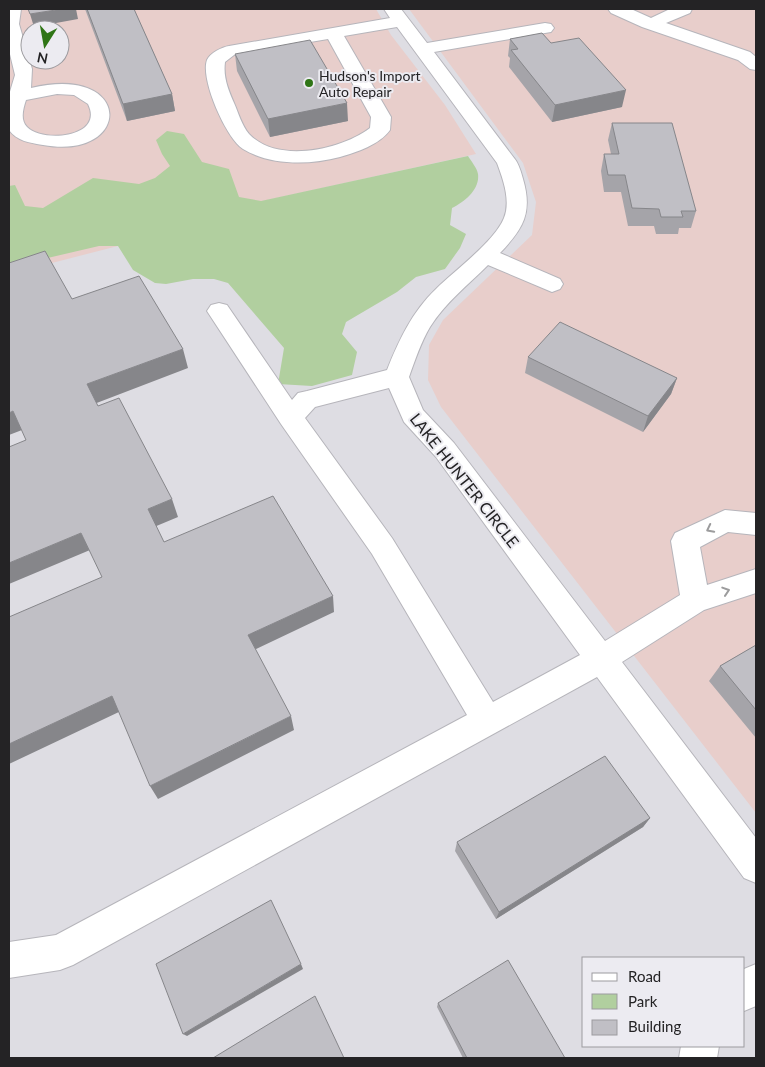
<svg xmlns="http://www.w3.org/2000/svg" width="765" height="1067" viewBox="0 0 765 1067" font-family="Lato,sans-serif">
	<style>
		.commercial { fill: #e8cecb; fill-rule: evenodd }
		.green { fill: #b1cf9f }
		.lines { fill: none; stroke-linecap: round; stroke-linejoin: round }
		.minor-casing { stroke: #b6b5bb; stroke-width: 2 }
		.minor { fill: #fff; fill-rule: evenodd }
		.wall { fill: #a5a4a9 }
		.shaded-wall { fill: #86868a }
		.building { fill: #c0bfc5; stroke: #86868a }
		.oneway { stroke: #9c9c9d }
		.poi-dot { fill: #2f7516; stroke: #ecebf1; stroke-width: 2 }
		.labels { text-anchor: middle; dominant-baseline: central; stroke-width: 4; stroke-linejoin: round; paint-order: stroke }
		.far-poi-label { font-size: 14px; fill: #242325; stroke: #ecebf1; text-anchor: start }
		.street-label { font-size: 16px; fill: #242325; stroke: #ecebf1 }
	</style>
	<rect width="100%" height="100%" fill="#dedde3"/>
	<path class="commercial" d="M 9,9 L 376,9 L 391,35 L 445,105 L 476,154 L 204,214 L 118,246 L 9,274 ZM 30,30 L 60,30 L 60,60 L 30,60 Z
		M 409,9 L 756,9 L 756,813 L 441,407 L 428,380 L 429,345 L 443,320 L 532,235 L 536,202 L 523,163 Z"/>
	<path class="green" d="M 167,131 L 184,134 L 202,162 L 229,169 L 239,197 L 261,201 L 468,156 C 471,161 477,168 478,174 C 480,190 464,202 452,208 L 450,225 L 466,234 L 460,248 L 445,269 L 416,277 L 397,292 L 346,322 L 342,334 L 357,352 L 352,375 L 312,386 L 278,384 L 284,348 L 228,283 L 214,279 L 193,279 L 166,284 L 155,283 L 133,270 L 118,246 L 99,246 L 9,267 L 9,186 L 15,185 L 25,206 L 43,208 L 93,178 L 139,184 L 155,178 L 170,166 L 162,154 L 156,140 Z"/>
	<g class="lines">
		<defs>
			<path id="minor" d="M 9,9 L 21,9 L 19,24 L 32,69 L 31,88 C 134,63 133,161 43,145 C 30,143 17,141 9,130 L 9,95 L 15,75 L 9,50 ZM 57,94 L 74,95 L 88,104 C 105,138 42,143 27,127 C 20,120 23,109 26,100 Z
				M 384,9 L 401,9 L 427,43 L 545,23 L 551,24 L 554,28 L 551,32 L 545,33 L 434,52 L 514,158 C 519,164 521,172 523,179 C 533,213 523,229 500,253 L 560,279 L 563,284 L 560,289 L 552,292 L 488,265 C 468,285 445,303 430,327 C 421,342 415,360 409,377 L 423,410 L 454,443 L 605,641 L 680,595 L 671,541 L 675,533 L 725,510 L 756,513 L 756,535 L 728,532 L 700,547 L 707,585 L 756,569 L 756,593 L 704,610 L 622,662 L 756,838 L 756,883 L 744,878 L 597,677 L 73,965 L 60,970 L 9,978 L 9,942 L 56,935 L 467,715 L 372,554 L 281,424 L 207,311 L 211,305 L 219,303 L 227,305 L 292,400 L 298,393 L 307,391 L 387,370 C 399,340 412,312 436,289 C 454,271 495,241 504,218 C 511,201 503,179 497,163 L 397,27 L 344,36 L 391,117 L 390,130 C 379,145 357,152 340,157 C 310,165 271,166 243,149 C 226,138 200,79 207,60 C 210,53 222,47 229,46 L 390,18 ZM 328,39 L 371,117 L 370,128 C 341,150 277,164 249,134 C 242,126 238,112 234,103 C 228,89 223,77 225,62 L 234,55 ZM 389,388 L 404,422 L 436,457 L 580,655 L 493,702 L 392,538 L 305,418 L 315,407 Z
				M 608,9 L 631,9 L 651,18 L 670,9 L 692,9 L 690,13 L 666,23 L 750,52 L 756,57 L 756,70 L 750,69 L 738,60 L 642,27 L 611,13 Z
				M 756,964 L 756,1006 L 744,1011 L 744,969 Z
				M 681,1046 L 719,1046 L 717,1058 L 679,1058 Z"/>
		</defs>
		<use href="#minor" class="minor-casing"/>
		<use href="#minor" class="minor"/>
	</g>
	<path class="wall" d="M 85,9 L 134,9 L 172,94 L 175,111 L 127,121 Z
		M 510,39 L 551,43 L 622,107 L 552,122 L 509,67 L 510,58 L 508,56 Z
		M 235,54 L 348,121 L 270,137 L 237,71 Z
		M 612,123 L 696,211 L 691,228 L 679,228 L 678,234 L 656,234 L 654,226 L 628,226 L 621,192 L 604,192 L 601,171 L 604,154 L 611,154 L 608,140 Z
		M 528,357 L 677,378 L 671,394 L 643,432 L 525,373 Z
		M 756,645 L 756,738 L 709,681 L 720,666 Z
		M 650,818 L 643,827 L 496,919 L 455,851 L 457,842 Z
		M 438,1003 L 565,1058 L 463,1058 L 437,1007 Z"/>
	<path class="shaded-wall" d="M 62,9 L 76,9 L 78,19 L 34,27 L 30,14 Z
		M 626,90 L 622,107 L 552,122 L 555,105 Z
		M 172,94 L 175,111 L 127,121 L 123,104 Z
		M 347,103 L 348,121 L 270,137 L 268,119 Z
		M 183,349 L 188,368 L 94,404 L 87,384 Z
		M 677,378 L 671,394 L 643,432 L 648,416 Z
		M 13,411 L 22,430 L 9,435 L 9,413 Z
		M 172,499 L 178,517 L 154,527 L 148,509 Z
		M 81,533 L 90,550 L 9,584 L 9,563 Z
		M 333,596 L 334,612 L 252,651 L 248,635 Z
		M 112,696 L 121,711 L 9,764 L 9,744 Z
		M 291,716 L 294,730 L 158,799 L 150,786 Z
		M 650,818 L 643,827 L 496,919 L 499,912 Z
		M 301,964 L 303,969 L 187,1036 L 183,1034 Z"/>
	<path class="building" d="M 28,9 L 62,9 L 30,14 Z
		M 87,9 L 134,9 L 172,94 L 123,104 Z
		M 542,33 L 551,43 L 579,38 L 626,90 L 555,105 L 511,50 L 518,49 L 510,39 Z
		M 310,40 L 347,103 L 268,119 L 235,54 Z
		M 612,123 L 672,123 L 696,211 L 681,211 L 683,217 L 661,217 L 659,209 L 632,208 L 625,175 L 608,175 L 604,154 L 619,154 Z
		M 45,251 L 72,299 L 139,276 L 183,349 L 87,384 L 98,406 L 119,398 L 172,499 L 148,509 L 164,542 L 273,496 L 333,596 L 248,635 L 291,716 L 150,786 L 112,696 L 9,744 L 9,617 L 102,577 L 81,533 L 9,563 L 9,447 L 26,440 L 13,411 L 9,413 L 9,263 Z
		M 560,322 L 677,378 L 648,416 L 528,357 Z
		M 756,645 L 756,710 L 720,666 Z
		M 605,756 L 650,818 L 499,912 L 457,842 Z
		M 271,900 L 301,964 L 183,1034 L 156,964 Z
		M 508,960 L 565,1058 L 467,1058 L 438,1003 Z
		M 315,996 L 344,1058 L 213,1058 Z"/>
	<defs><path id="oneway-chevron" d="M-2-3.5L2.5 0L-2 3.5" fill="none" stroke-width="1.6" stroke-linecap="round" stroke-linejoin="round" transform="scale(1.25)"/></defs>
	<g class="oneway">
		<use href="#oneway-chevron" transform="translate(710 529) rotate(153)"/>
		<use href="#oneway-chevron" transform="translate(726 591) rotate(-18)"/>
	</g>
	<circle class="poi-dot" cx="309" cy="83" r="5"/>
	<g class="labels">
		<g class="far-poi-label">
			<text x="319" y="75">Hudson's Import<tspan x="319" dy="16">Auto Repair</tspan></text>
		</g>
		<g class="street-label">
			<text transform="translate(465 480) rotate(52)">LAKE HUNTER CIRCLE</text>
		</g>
	</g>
	<rect width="765" height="1067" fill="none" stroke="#242325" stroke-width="20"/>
	<rect x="582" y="957" width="162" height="90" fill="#ecebf1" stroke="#9c9b9f"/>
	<rect x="592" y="973" width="25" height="8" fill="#ffffff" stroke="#9c9b9f"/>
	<text x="628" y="982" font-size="15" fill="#242325">Road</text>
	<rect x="592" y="994" width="25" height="15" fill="#b1cf9f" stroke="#9c9b9f"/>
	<text x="628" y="1007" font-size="15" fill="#242325">Park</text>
	<rect x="592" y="1020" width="25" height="15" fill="#c0bfc5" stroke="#9c9b9f"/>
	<text x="628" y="1032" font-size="15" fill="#242325">Building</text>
	<g transform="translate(45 45) rotate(191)"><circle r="24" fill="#ecebf1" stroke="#9c9b9f"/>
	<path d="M0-4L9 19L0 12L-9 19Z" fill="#2f7516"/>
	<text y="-8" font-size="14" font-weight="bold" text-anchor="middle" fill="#242325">N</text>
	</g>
</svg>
